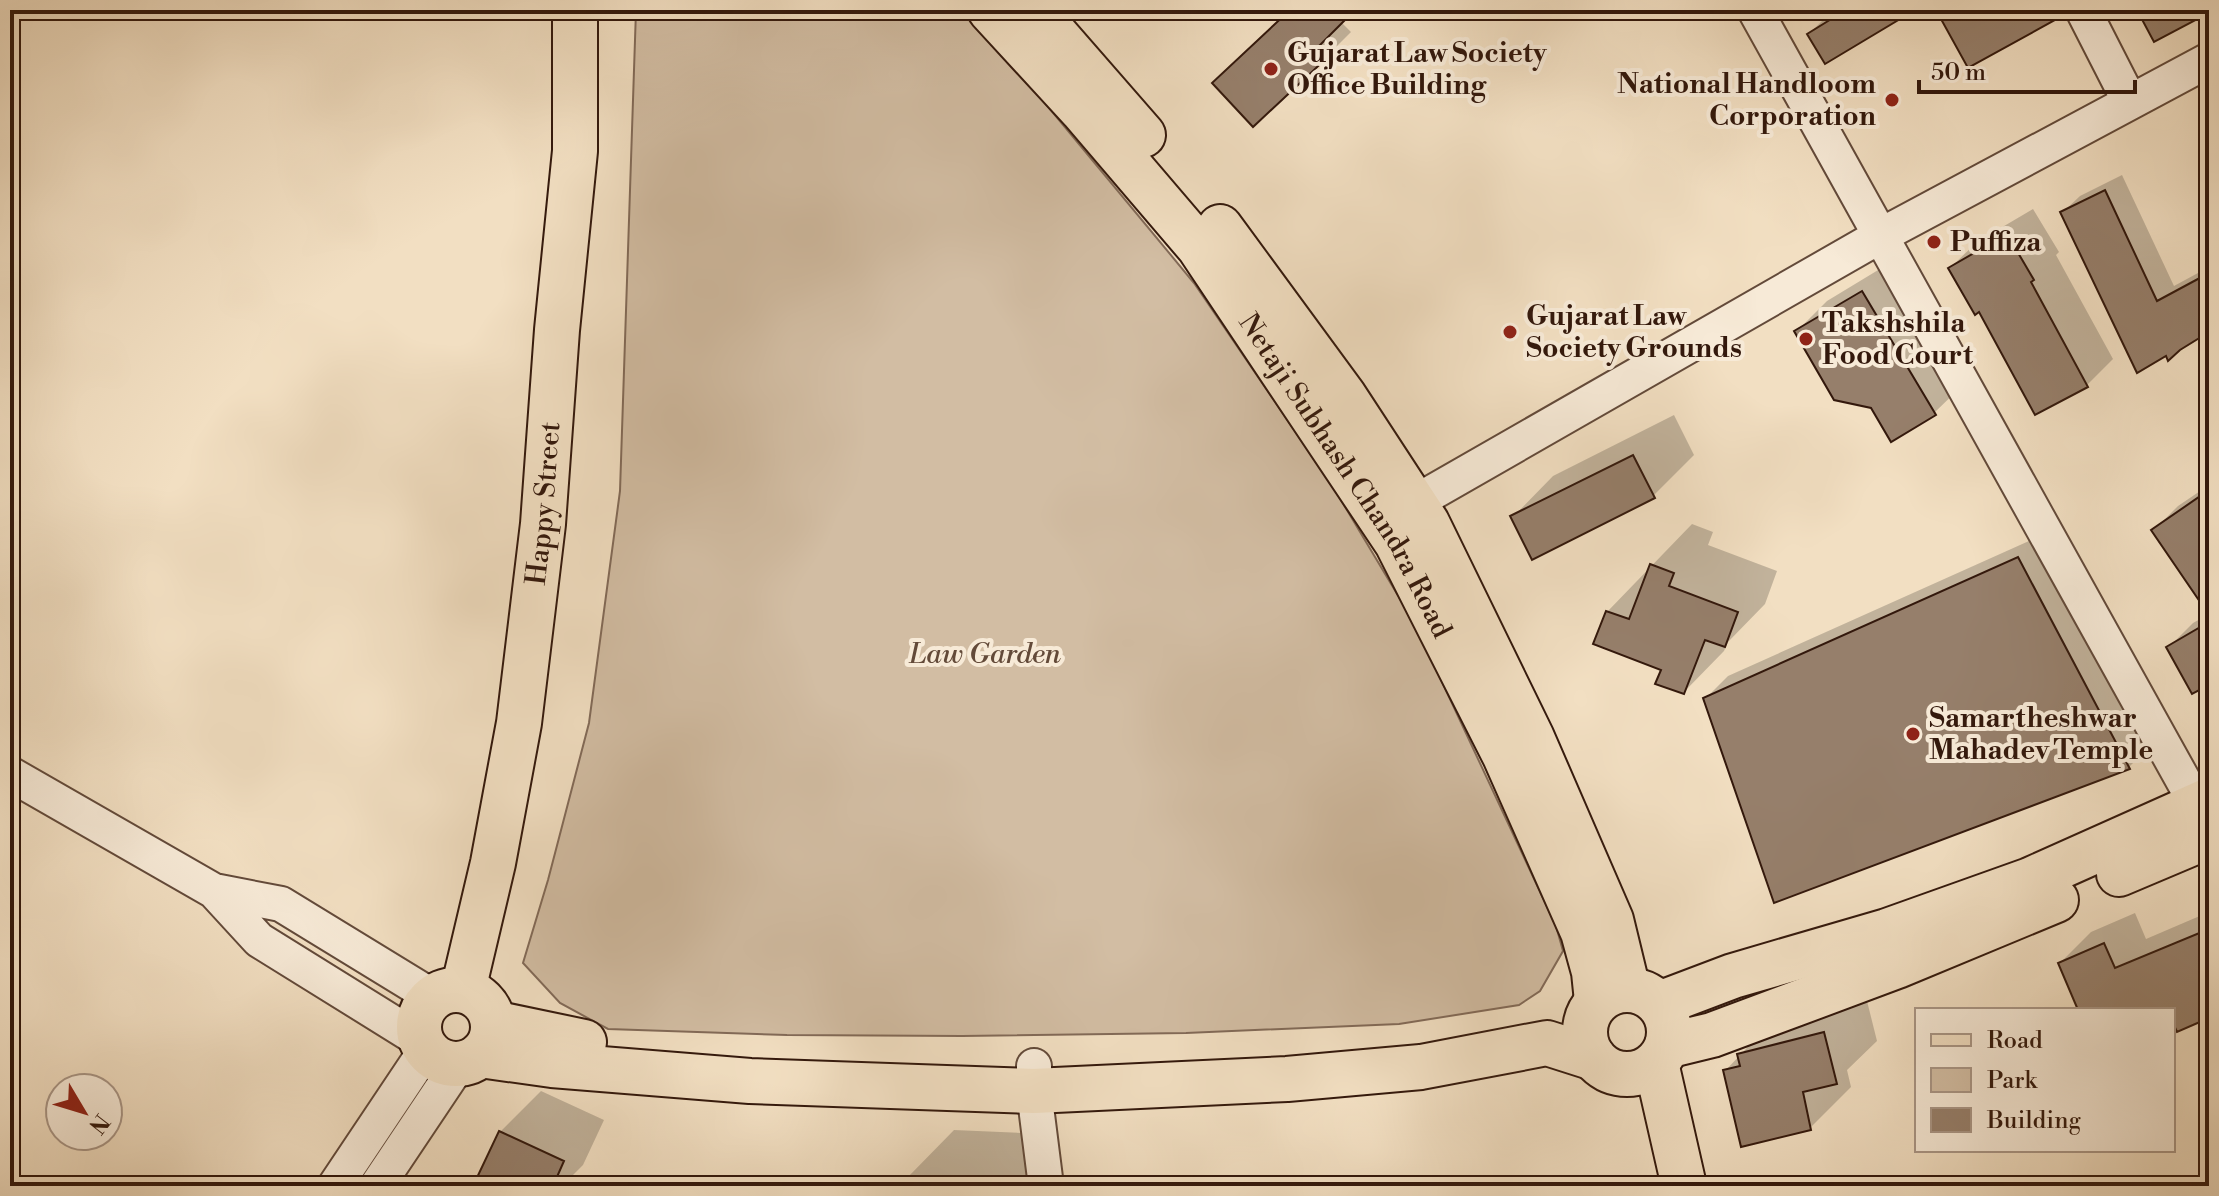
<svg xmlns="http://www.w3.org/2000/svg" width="2219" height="1196" viewBox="0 0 2219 1196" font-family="'Libre Bodoni',serif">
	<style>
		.green { fill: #d2bda3; stroke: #826a58; stroke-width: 2 }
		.shadow { fill: #0003 }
		.building { fill: #967f6b; stroke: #33180c; stroke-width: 2 }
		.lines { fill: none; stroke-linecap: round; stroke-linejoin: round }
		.minor-casing { stroke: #634a3a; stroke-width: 38 }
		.major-casing { stroke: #33180c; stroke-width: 48 }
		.minor { stroke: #f7ead7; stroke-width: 34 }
		.major { stroke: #f2dfc2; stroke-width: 44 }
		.poi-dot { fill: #8f2418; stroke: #f7ead7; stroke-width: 3 }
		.labels { text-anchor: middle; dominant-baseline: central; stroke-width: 8; stroke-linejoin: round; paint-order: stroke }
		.poi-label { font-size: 28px; font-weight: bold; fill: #33180c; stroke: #f7ead7; text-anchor: start }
		.street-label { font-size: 28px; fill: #33180c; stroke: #f7ead7 }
		.park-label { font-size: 28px; font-style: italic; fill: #634a39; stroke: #f7ead7 }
	</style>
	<rect width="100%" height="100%" fill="#f2dfc2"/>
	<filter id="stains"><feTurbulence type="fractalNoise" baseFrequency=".0025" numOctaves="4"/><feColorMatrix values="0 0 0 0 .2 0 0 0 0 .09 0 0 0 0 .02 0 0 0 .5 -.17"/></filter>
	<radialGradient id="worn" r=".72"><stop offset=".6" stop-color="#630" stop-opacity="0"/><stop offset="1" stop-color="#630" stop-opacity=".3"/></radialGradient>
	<path class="green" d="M 636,10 L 960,10 L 1045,103 L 1194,283 L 1335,490 L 1415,624 L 1556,926 L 1563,951 L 1540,991 L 1519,1005 L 1399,1024 L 1186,1033 L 962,1036 L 787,1035 L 608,1029 L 560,1003 L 523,963 L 548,880 L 589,723 L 620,491 Z"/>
	<path class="shadow" d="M 1273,10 L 1353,10 L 1341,22 L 1351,32 L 1329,54 L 1281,19 Z
		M 1839,10 L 1911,10 L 1809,34 L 1825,18 Z
		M 2122,175 L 2174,286 L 2209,267 L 2209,330 L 2179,349 L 2063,212 L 2080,196 Z
		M 2033,209 L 2059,252 L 2056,255 L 2113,359 L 2087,385 L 1980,309 L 1950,268 L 1977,242 Z
		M 1893,261 L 1966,382 L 1934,413 L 1872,406 L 1796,332 L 1827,301 Z
		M 1674,415 L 1694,455 L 1653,496 L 1513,517 L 1553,476 Z
		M 2209,485 L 2209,612 L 2154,530 L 2178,506 Z
		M 1692,524 L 1713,532 L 1708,545 L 1777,571 L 1765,604 L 1728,642 L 1724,651 L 1684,692 L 1607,612 Z
		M 2040,536 L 2151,745 L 2129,767 L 1705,699 L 1728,676 Z
		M 2209,614 L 2209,682 L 2168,648 L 2193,623 Z
		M 2209,912 L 2209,1016 L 2173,1024 L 2173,1010 L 2080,1010 L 2060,963 L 2091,932 L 2135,913 L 2146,939 Z
		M 1865,993 L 1877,1041 L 1847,1070 L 1851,1087 L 1810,1128 L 1725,1071 L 1780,1013 Z
		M 541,1091 L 604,1120 L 583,1165 L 562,1186 L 475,1186 L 500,1132 Z
		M 954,1130 L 1045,1134 L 1043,1186 L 906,1186 L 907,1178 Z"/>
	<path class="building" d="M 1290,10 L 1355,10 L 1320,45 L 1330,55 L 1253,127 L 1212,83 Z
		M 1846,10 L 1915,10 L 1825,64 L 1807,34 Z
		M 1936,10 L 2063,10 L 2064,15 L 1968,68 Z
		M 2137,10 L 2209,10 L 2209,13 L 2154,42 Z
		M 2105,190 L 2157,301 L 2209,273 L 2209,332 L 2180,350 L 2168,361 L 2166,356 L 2137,373 L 2060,212 Z
		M 2007,234 L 2034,280 L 2031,282 L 2088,387 L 2035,415 L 1979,312 L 1975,315 L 1948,268 Z
		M 1862,291 L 1936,415 L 1891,442 L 1871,408 L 1834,400 L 1794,331 Z
		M 1633,455 L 1655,498 L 1532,560 L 1510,516 Z
		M 2209,490 L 2209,615 L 2151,530 Z
		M 2018,557 L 2130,769 L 1774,903 L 1703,698 Z
		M 1650,564 L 1674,573 L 1669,586 L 1738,612 L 1725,647 L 1705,640 L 1684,694 L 1655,684 L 1661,670 L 1593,644 L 1606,611 L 1629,619 Z
		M 2209,622 L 2209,685 L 2192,694 L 2166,647 Z
		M 2209,929 L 2209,1018 L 2177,1032 L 2173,1023 L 2173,1010 L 2078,1010 L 2058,963 L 2104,943 L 2115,968 Z
		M 1824,1032 L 1837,1084 L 1803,1092 L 1811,1130 L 1741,1147 L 1723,1070 L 1740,1066 L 1737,1054 Z
		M 499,1131 L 564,1161 L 553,1186 L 473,1186 Z"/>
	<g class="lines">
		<defs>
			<path id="minor" d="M 1755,10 L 2198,807 L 2204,826
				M 2083,10 L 2130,102
				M 1414,503 L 1880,236 L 2209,60
				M 10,774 L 214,891 L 259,940 L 420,1040
				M 214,891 L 281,904 L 433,997
				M 1034,1066 L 1034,1091 L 1046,1186
				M 335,1186 L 426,1050
				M 377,1186 L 458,1065"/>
			<g id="major">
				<path id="s1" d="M 990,10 L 1082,110 L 1199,247 L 1397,543 L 1505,756 L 1583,932 L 1594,972 L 1597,1001"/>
				<path d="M 1034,10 L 1143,135"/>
				<path d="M 1220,227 L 1344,396 L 1427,523 L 1532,738 L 1611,920 L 1628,990"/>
				<path d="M 2119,874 L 2209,836"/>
				<circle cx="456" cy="1027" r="37"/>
				<circle cx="1627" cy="1032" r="42"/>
				<path id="s2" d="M 463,990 L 493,863 L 519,723 L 543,524 L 557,330 L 575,151 L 575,10"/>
				<path d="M 1659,1004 L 1733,976 L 1887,931 L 2030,880 L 2209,800"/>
				<path d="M 493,1023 L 584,1042"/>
				<path d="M 1667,1046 L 1712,1035 L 1897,966 L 2056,900"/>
				<path d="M 480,1055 L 552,1065 L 750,1081 L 1034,1091 L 1287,1079 L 1421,1067 L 1547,1043 L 1594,1058"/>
				<path d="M 1656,1063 L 1684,1186"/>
			</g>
		</defs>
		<use href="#minor" class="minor-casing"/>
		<use href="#major" class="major-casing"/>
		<use href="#minor" class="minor"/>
		<use href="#major" class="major"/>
	</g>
	<g class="poi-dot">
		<circle cx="1271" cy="69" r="8"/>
		<circle cx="1892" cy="100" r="8"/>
		<circle cx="1934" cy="242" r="8"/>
		<circle cx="1510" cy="332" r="8"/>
		<circle cx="1806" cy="339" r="8"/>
		<circle cx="1913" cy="734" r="8"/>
	</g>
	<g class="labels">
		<g class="poi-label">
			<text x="1287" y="53">Gujarat Law Society<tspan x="1287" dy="32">Office Building</tspan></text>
			<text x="1876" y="84" text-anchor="end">National Handloom<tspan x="1876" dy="32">Corporation</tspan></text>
			<text x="1950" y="242">Puffiza</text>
			<text x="1526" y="316">Gujarat Law<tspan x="1526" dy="32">Society Grounds</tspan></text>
			<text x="1822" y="323">Takshshila<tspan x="1822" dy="32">Food Court</tspan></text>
			<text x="1929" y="718">Samartheshwar<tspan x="1929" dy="32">Mahadev Temple</tspan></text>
		</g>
		<g class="street-label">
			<text stroke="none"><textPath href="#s1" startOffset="588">Netaji Subhash Chandra Road</textPath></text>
			<text stroke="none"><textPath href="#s2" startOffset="494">Happy Street</textPath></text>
		</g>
		<g class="park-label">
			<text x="985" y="654">Law Garden</text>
		</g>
	</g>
	<rect width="2219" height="1196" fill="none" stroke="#f2dfc2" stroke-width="40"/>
	<rect x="12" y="12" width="2195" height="1172" fill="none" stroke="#33180c" stroke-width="4"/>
	<rect x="20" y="20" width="2179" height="1156" fill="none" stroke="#33180c" stroke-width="2"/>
	<rect x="1915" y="1008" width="260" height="144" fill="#f7ead7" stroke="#a99686" stroke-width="2"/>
	<rect x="1931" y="1034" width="40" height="12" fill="#f2dfc2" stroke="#a99686" stroke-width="2"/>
	<text x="1987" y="1048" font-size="24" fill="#33180c">Road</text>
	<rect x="1931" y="1068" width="40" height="24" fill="#d2bda3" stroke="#a99686" stroke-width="2"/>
	<text x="1987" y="1088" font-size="24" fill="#33180c">Park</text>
	<rect x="1931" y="1108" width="40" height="24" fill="#967f6b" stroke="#a99686" stroke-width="2"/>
	<text x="1987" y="1128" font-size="24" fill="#33180c">Building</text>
	<g transform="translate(84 1112) rotate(128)"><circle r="38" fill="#f7ead7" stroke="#a99686" stroke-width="2"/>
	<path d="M0-6L14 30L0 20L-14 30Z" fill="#8f2418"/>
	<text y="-12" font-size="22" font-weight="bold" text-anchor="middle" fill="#33180c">N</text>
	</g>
	<path d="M1919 80v12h216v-12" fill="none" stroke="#33180c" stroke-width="4"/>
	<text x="1931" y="80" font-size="24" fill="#33180c" stroke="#f7ead7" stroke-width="6" paint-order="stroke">50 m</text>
	<rect width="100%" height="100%" filter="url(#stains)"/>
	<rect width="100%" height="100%" fill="url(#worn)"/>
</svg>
